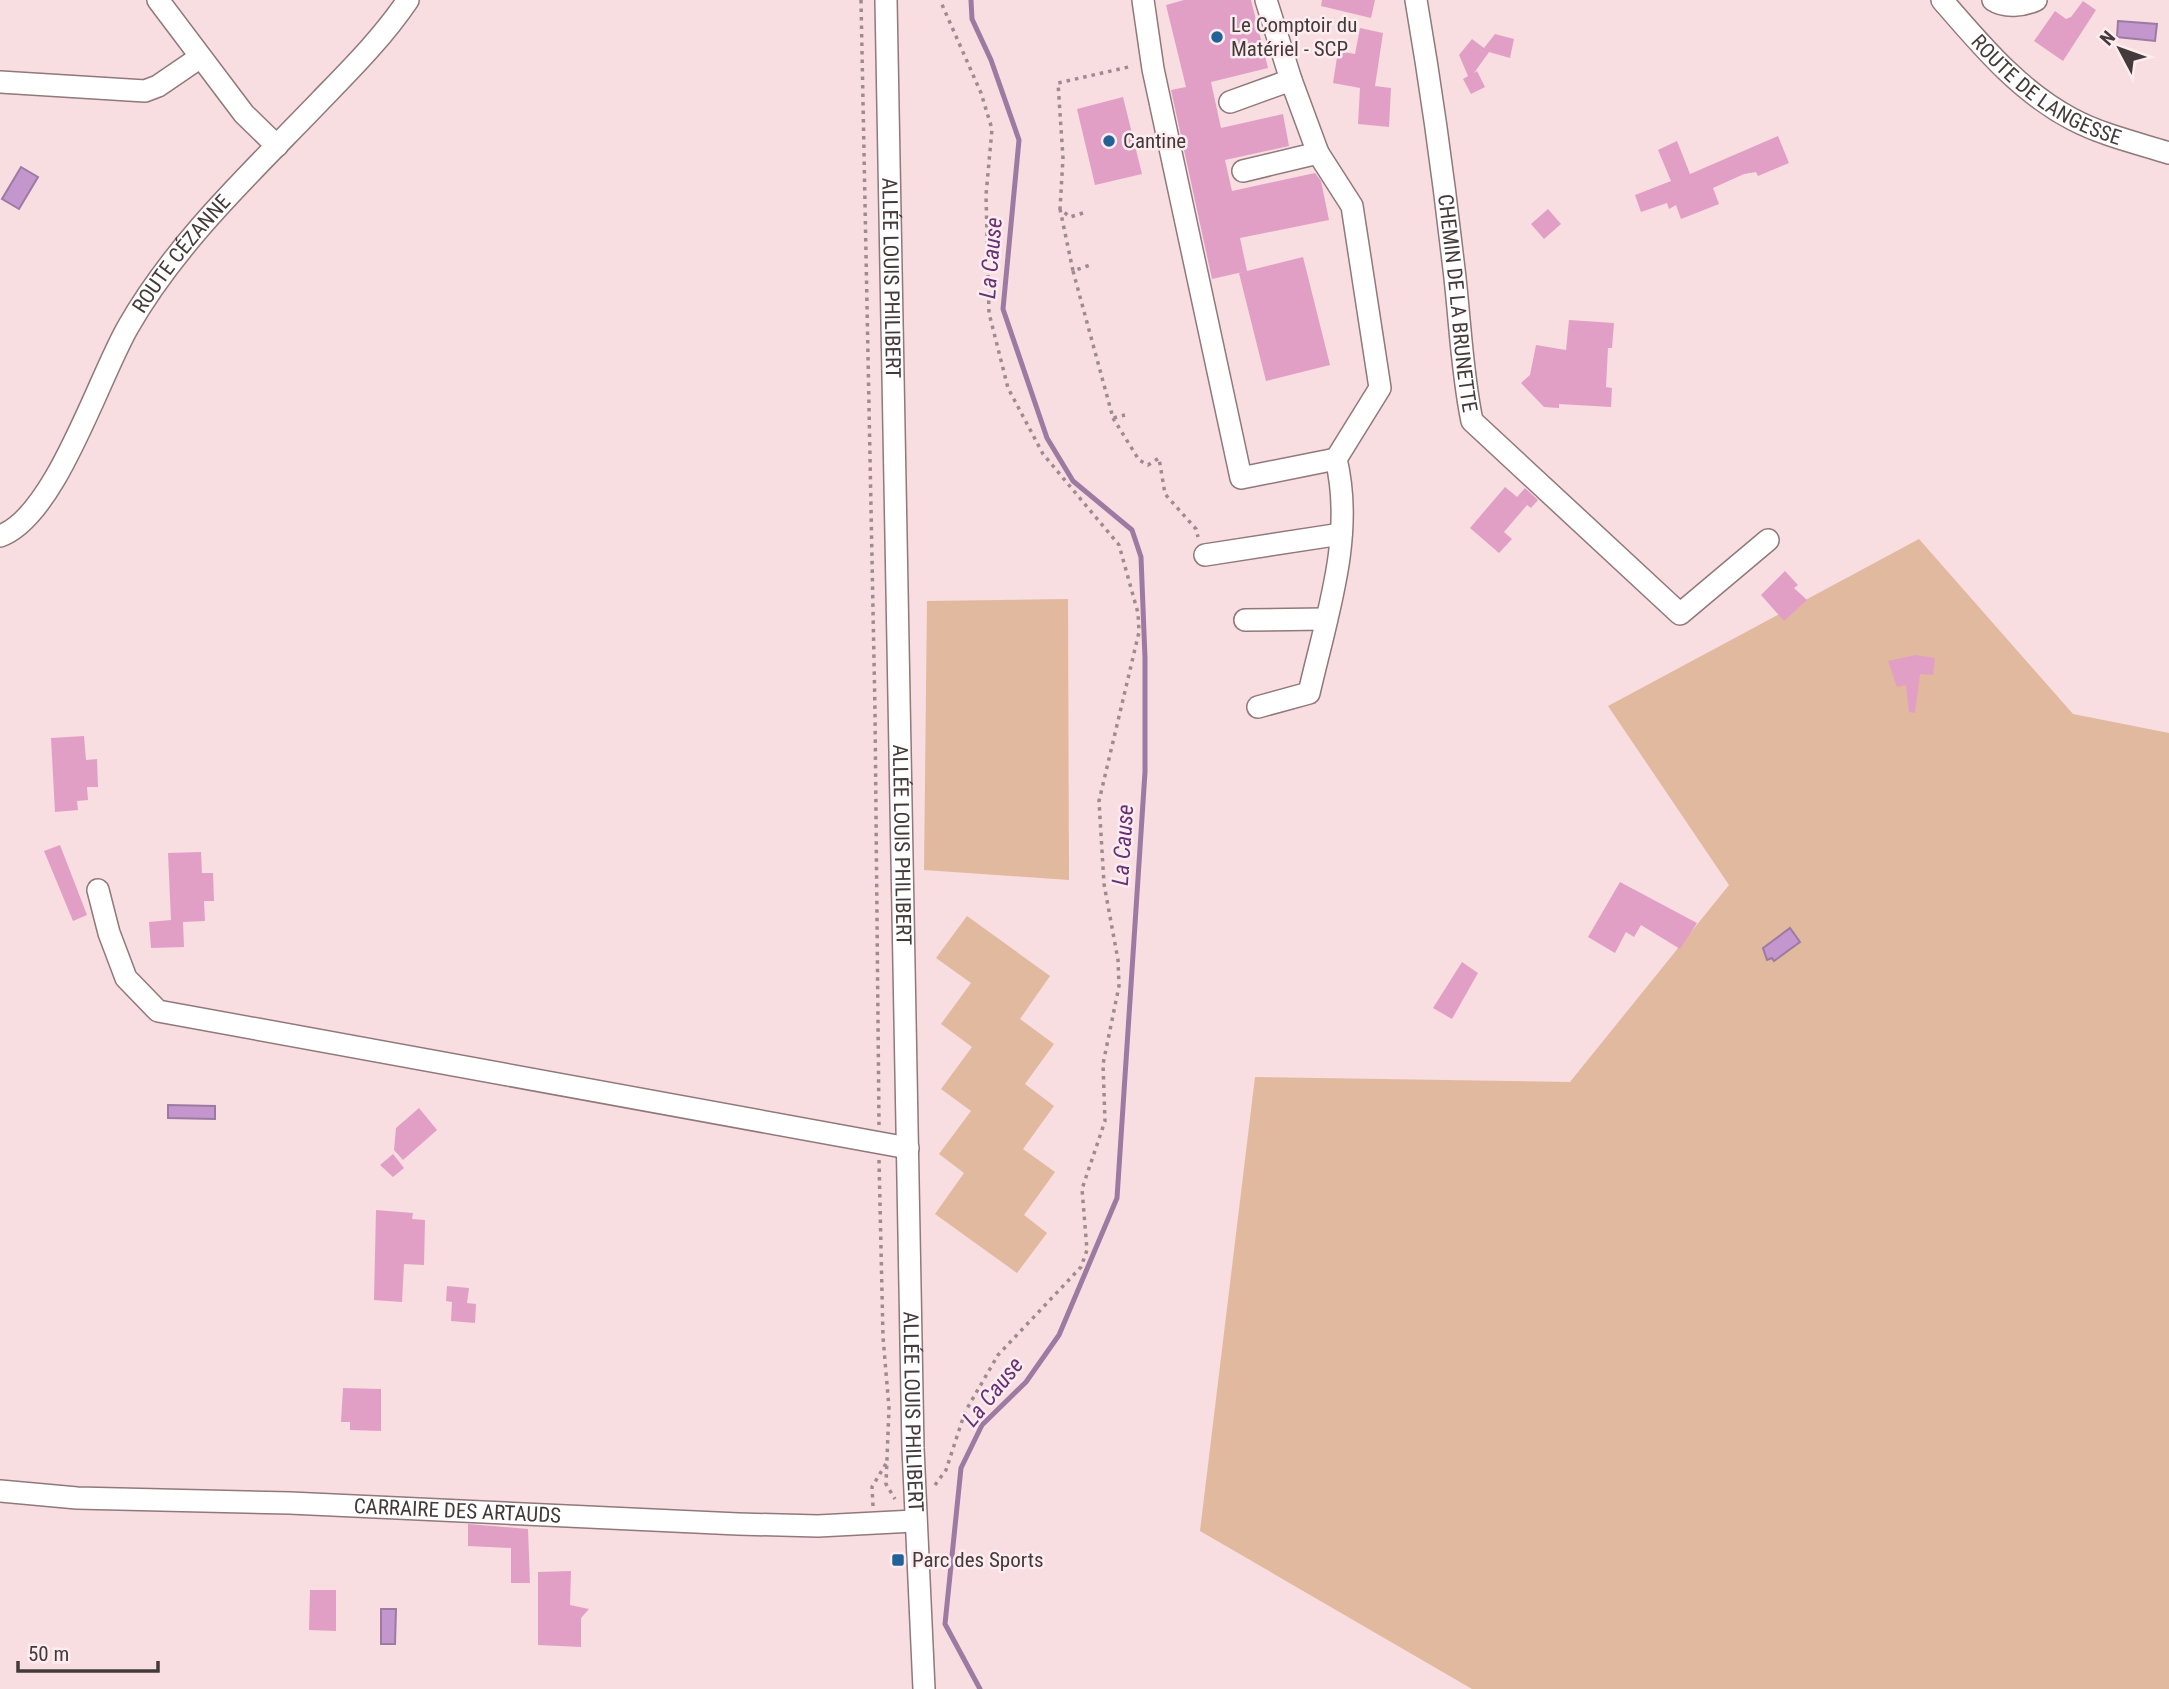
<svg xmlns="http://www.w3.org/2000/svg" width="2169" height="1689" viewBox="0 0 2169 1689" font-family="'Roboto Condensed',sans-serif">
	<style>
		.green { fill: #e1b99e }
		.water { fill: #c396ce; stroke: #9d7aa2; stroke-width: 2 }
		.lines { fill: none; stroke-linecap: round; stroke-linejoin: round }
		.stream { stroke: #9d7aa2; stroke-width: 5 }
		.building { fill: #e29fc6 }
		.minor-casing { stroke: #90787b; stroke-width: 24 }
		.path { stroke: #9e8b8e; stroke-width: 3.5; stroke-dasharray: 3.5 5; stroke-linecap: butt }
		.minor { stroke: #fff; stroke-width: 21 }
		.poi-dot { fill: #226298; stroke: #feedf0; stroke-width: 2.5 }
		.labels { text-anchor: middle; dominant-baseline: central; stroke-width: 5; stroke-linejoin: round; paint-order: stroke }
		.poi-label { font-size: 21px; fill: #443a3b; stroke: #feedf0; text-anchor: start }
		.street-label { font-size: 21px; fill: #443a3b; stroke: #feedf0 }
		.water-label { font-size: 23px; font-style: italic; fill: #683175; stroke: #feedf0 }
	</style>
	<rect width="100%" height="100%" fill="#f8dde1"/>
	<path class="green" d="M 1919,539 L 2073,714 L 2169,733 L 2169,1689 L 1472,1689 L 1200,1531 L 1255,1077 L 1570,1082 L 1729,885 L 1608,706 Z
		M 1068,599 L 1069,880 L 924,870 L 927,601 Z
		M 967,916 L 1050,976 L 1020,1019 L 1054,1044 L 1025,1084 L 1054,1106 L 1023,1149 L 1055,1172 L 1024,1215 L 1047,1233 L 1017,1273 L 935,1214 L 964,1173 L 939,1154 L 971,1111 L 941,1089 L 972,1047 L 941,1024 L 971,983 L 936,958 Z"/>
	<path class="water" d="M 2118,21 L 2157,24 L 2155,41 L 2117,37 Z
		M 21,167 L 38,177 L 19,209 L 2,199 Z
		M 1790,928 L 1800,942 L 1774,961 L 1772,958 L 1767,960 L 1763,948 Z
		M 168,1105 L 215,1106 L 215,1119 L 168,1118 Z
		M 381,1609 L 396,1609 L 395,1644 L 381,1644 Z"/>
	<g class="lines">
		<path class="stream" d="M 971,0 L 972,19 L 991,60 L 1019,140 L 1003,309 L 1047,438 L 1073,481 L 1132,530 L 1141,557 L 1145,658 L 1145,772 L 1117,1198 L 1059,1335 L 1026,1382 L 982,1425 L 961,1468 L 945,1624 L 980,1689"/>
	</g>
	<path class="building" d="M 1184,0 L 1251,0 L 1268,68 L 1211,82 L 1221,128 L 1283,114 L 1289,146 L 1225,160 L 1232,191 L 1315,173 L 1321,181 L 1329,220 L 1240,238 L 1247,271 L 1212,279 L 1171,90 L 1186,87 L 1166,5 Z
		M 1322,0 L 1375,0 L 1371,18 L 1321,6 Z
		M 2083,1 L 2096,10 L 2063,61 L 2034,41 L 2055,11 L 2066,19 L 2071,17 Z
		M 1360,28 L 1383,33 L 1375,86 L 1391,88 L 1389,127 L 1358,124 L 1360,88 L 1333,83 L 1338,51 L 1355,54 Z
		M 1495,34 L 1514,39 L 1510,58 L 1489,52 L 1474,73 L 1477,71 L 1485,87 L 1471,94 L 1463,79 L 1468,76 L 1459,55 L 1472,39 L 1484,48 Z
		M 1123,97 L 1142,174 L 1095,185 L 1077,109 Z
		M 1778,136 L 1789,163 L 1758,176 L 1756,172 L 1744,174 L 1713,188 L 1719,204 L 1681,219 L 1676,205 L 1669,209 L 1667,203 L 1641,212 L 1635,195 L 1671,181 L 1658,150 L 1677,141 L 1690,174 Z
		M 1548,209 L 1561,224 L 1544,239 L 1531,224 Z
		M 1303,257 L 1330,365 L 1266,381 L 1239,273 Z
		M 1569,320 L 1614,323 L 1612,348 L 1608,348 L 1606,387 L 1612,388 L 1611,407 L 1559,404 L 1559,408 L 1544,407 L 1521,383 L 1530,375 L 1536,345 L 1566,350 Z
		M 1505,487 L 1527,505 L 1504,532 L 1512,539 L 1499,553 L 1470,528 Z
		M 1525,488 L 1538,500 L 1531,508 L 1517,497 Z
		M 1785,571 L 1798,585 L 1794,588 L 1807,600 L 1784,621 L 1761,595 Z
		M 1915,655 L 1935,658 L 1933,675 L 1920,674 L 1915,713 L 1909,712 L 1906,685 L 1897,687 L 1888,661 Z
		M 84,736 L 86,760 L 97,759 L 98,787 L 87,787 L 88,800 L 77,801 L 78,810 L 55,812 L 51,738 Z
		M 60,845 L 87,915 L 73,921 L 44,851 Z
		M 201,852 L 202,873 L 213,873 L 214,901 L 204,901 L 205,921 L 183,922 L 184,947 L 151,948 L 149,922 L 171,920 L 168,853 Z
		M 1620,882 L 1697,923 L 1680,949 L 1641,925 L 1634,937 L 1626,932 L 1615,953 L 1588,937 Z
		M 1462,962 L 1478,973 L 1452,1019 L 1433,1008 Z
		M 419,1108 L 437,1130 L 403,1160 L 394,1150 L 396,1128 Z
		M 393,1154 L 404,1168 L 393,1177 L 380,1165 Z
		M 376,1210 L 413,1213 L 412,1219 L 425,1220 L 424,1265 L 404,1264 L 402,1302 L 374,1300 Z
		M 447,1286 L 469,1288 L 467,1303 L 476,1304 L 475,1323 L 451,1321 L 452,1302 L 446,1301 Z
		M 343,1388 L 381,1389 L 381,1431 L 350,1430 L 350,1422 L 341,1422 Z
		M 468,1524 L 528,1529 L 530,1583 L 511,1583 L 511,1548 L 468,1546 Z
		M 571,1571 L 570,1605 L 589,1609 L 581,1618 L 581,1647 L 538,1645 L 538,1572 Z
		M 310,1590 L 336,1590 L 336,1631 L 309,1630 Z"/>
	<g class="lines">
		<defs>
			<g id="minor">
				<path d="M 158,0 L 244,114 L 277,146"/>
				<path id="s1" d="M 886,0 L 913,1448 L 924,1689"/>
				<path d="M 1143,0 L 1153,69 L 1241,478 L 1336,459"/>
				<path id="s2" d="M 1416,0 C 1431,87 1443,173 1453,261 C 1460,315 1461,368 1472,421 L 1680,614 L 1768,540"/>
				<path id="s3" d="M 1942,0 C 1981,45 2019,91 2072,119 C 2102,135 2137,143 2169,153"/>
				<path d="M 1993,0 C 2005,8 2023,6 2036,0"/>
				<path d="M 0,82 L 145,91 L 158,86 L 199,58"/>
				<path d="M 1230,102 L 1291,80"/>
				<path d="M 1243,171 L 1318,153 L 1291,80 L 1266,0"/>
				<path id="s4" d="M 0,536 C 55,517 98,379 128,327 C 177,241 253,171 321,100 C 352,68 383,37 408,0"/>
				<path d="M 1205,555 L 1341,534"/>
				<path d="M 1245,620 L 1325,619"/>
				<path d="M 1258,707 L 1309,693 C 1326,618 1355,536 1336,459 L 1380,388 L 1352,206 L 1318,153"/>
				<path d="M 98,890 L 109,933 L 126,978 L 158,1011 L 908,1148"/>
				<path id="s5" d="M 0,1491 L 77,1498 L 290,1503 L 738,1524 L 818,1526 L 914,1521"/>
			</g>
		</defs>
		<use href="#minor" class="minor-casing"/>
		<path class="path" d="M 861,0 L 875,711 L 879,1125
			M 1060,209 L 1073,271 L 1093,264
			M 1083,213 L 1070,217 L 1060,209 L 1063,158 L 1058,83 L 1133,66
			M 1073,271 L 1113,418 L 1125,415
			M 1113,418 L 1139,460 L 1148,465 L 1159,458 L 1165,494 L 1196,529 L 1198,537
			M 879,1160 L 883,1337 L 889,1408 L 886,1484 L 895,1499
			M 935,1485 L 946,1470 L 965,1412 L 998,1355 L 1081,1267 L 1087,1250 L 1082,1189 L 1105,1121 L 1103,1064 L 1119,986 L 1118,960 L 1104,884 L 1099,801 L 1139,632 L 1138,613 L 1119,545 L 1043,454 L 1008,388 L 989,313 L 986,195 L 992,129 L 981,93 L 940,0
			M 873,1506 L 872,1487 L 887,1462"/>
		<use href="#minor" class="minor"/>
	</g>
	<g class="poi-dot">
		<circle cx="1217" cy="37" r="7"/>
		<circle cx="1109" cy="141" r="7"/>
		<rect x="891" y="1553" width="14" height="14" rx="3.5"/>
	</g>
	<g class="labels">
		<g class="poi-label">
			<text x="1231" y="25">Le Comptoir du<tspan x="1231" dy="24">Matériel - SCP</tspan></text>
			<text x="1123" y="141">Cantine</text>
			<text x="912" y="1560">Parc des Sports</text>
		</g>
		<g class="street-label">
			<text stroke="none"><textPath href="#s3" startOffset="140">ROUTE DE LANGESSE</textPath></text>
			<text stroke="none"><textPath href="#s4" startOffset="340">ROUTE CÉZANNE</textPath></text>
			<text stroke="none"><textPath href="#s1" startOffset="278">ALLÉE LOUIS PHILIBERT</textPath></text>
			<text stroke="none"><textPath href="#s2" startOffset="306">CHEMIN DE LA BRUNETTE</textPath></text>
			<text stroke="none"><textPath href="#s1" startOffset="845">ALLÉE LOUIS PHILIBERT</textPath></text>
			<text stroke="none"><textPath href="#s1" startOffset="1412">ALLÉE LOUIS PHILIBERT</textPath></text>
			<text stroke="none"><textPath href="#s5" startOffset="458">CARRAIRE DES ARTAUDS</textPath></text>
		</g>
		<g class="water-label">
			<text transform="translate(991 258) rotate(-85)">La Cause</text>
			<text transform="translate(1123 845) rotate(-86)">La Cause</text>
			<text transform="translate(993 1392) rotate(-51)">La Cause</text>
		</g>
	</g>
	<g transform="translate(2120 49) rotate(311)" stroke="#feedf0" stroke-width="5" paint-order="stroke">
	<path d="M0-5L12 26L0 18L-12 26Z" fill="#443a3b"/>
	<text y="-10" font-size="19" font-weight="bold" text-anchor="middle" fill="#443a3b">N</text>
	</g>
	<path d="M18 1661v10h140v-10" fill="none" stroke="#443a3b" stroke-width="3.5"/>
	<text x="28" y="1661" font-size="21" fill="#443a3b" stroke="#feedf0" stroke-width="5" paint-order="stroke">50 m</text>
</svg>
